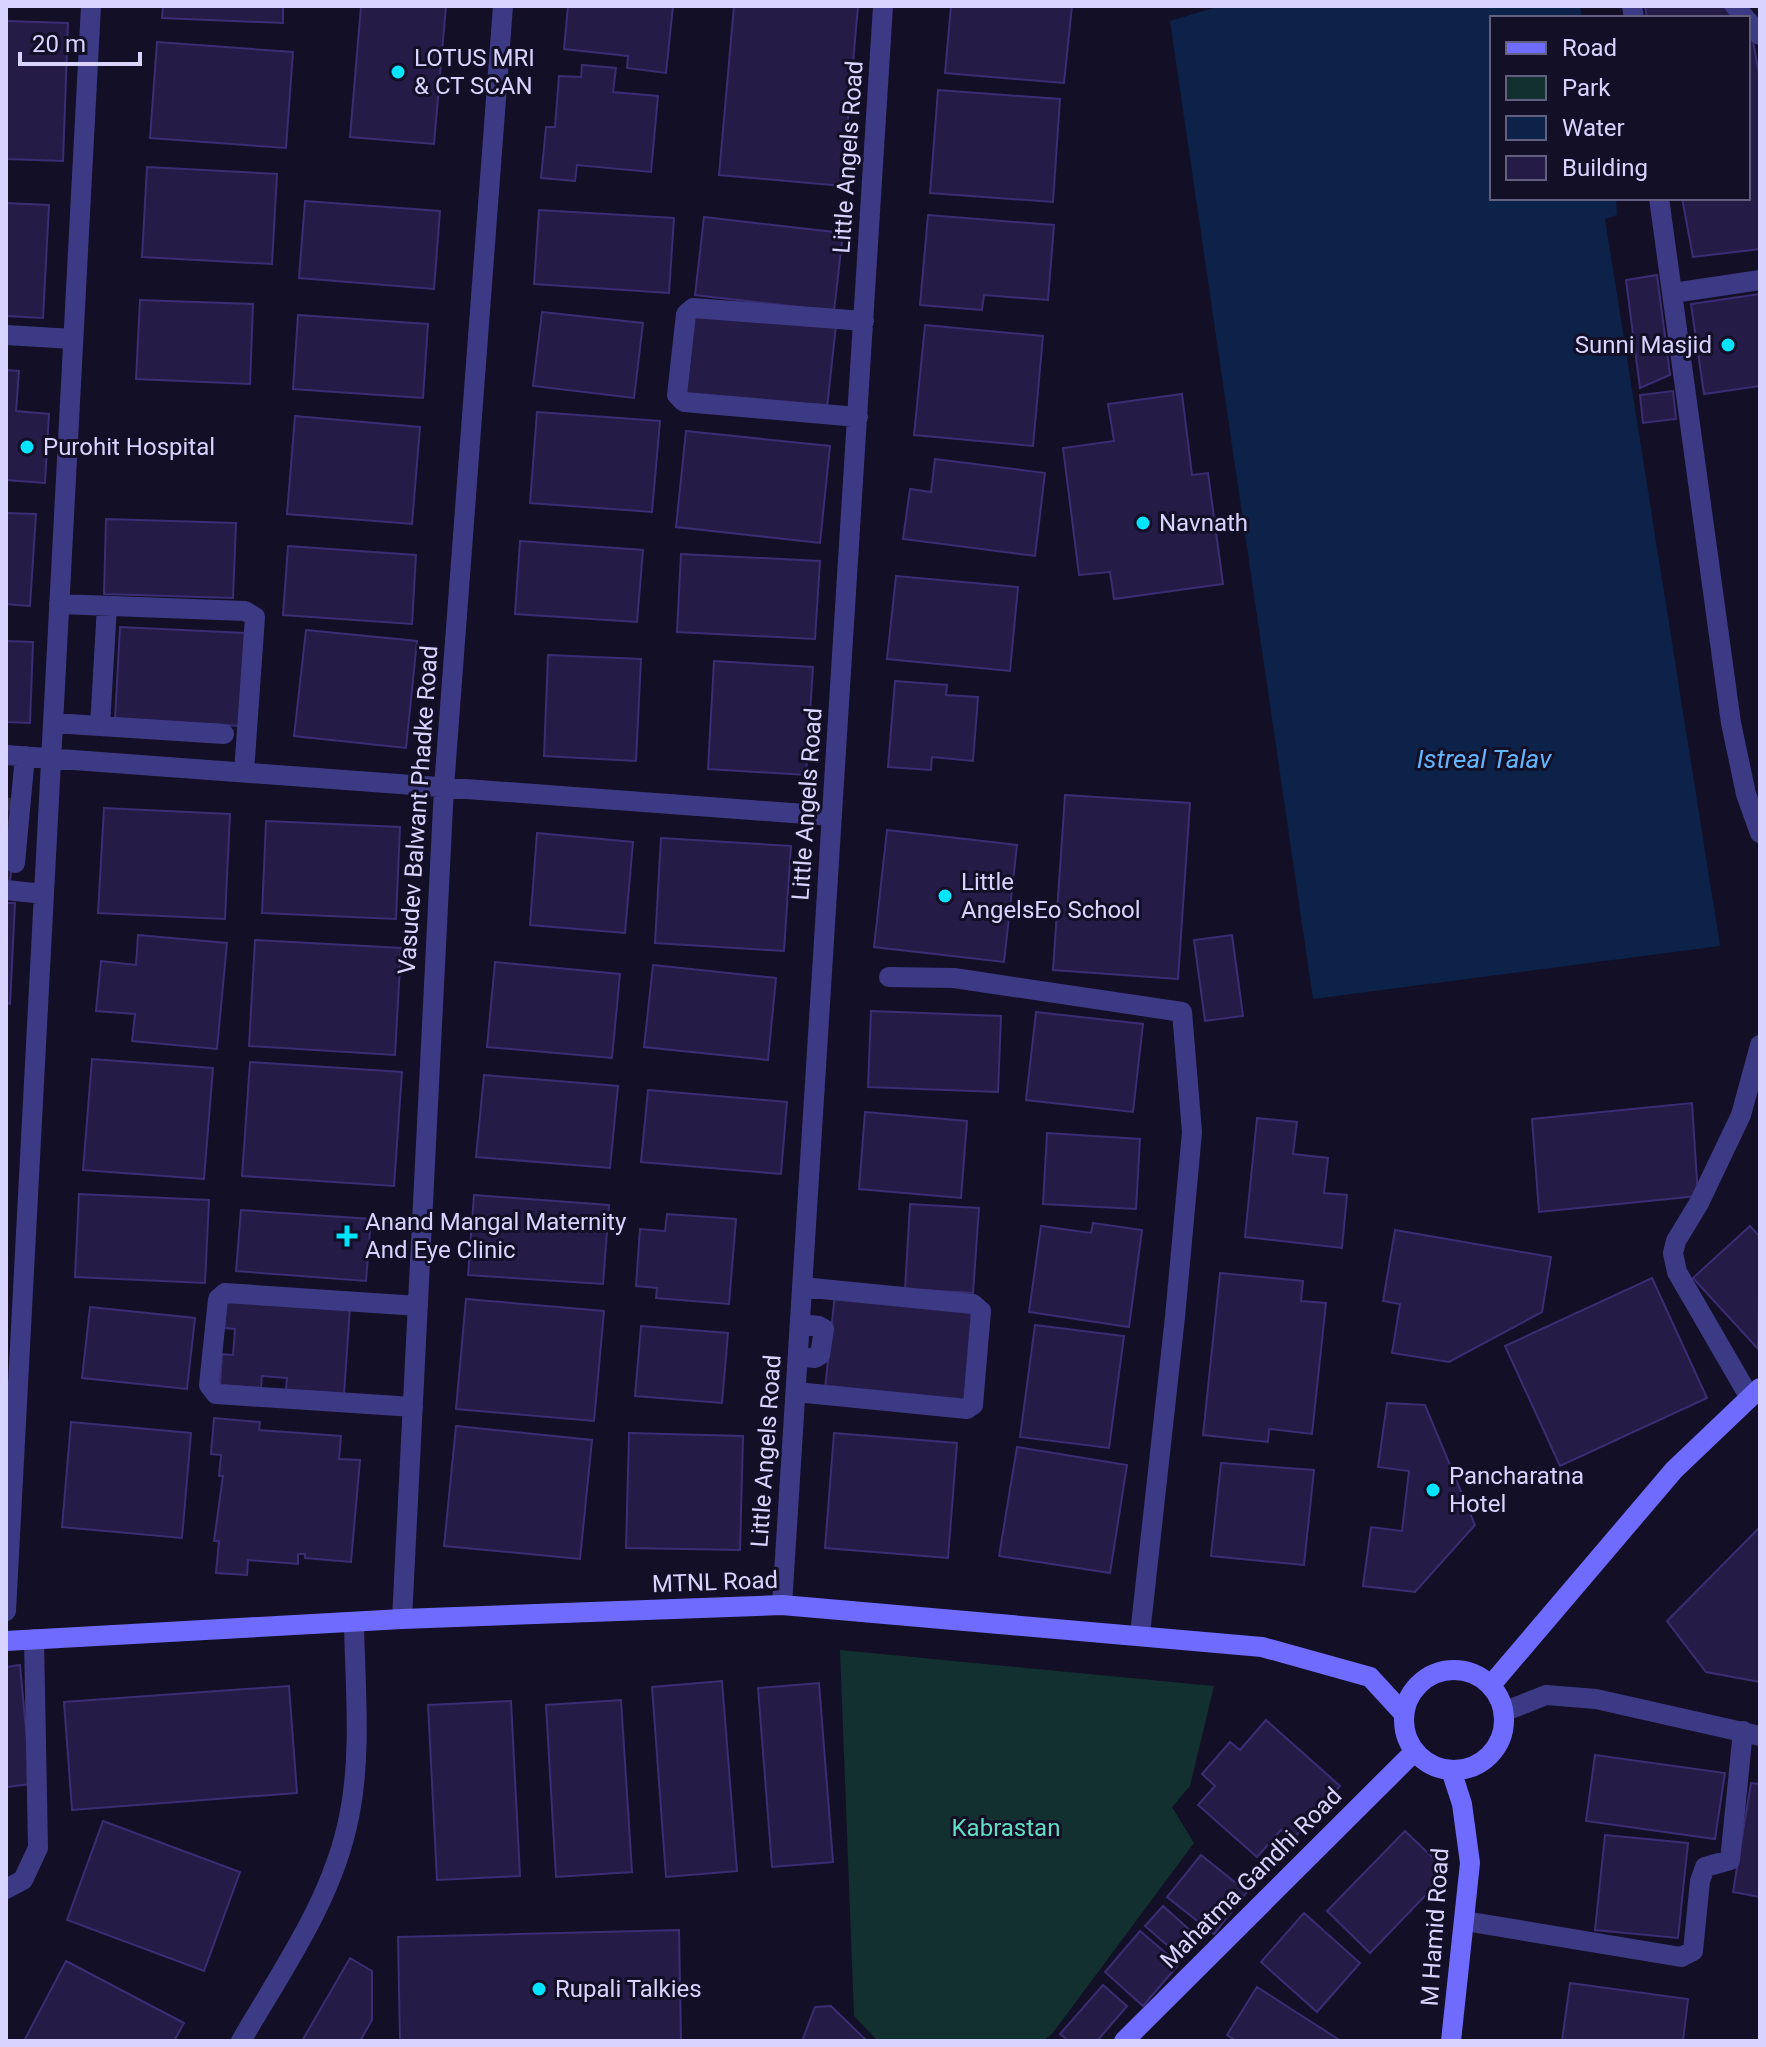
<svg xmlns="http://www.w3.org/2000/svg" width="1766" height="2047" viewBox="0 0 1766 2047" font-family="Roboto,sans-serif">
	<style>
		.green { fill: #12302f }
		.water { fill: #0c2248 }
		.building { fill: #241b47; stroke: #3b2d73; stroke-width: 2 }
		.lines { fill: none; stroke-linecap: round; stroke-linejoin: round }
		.street-tunnel { stroke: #312d47; stroke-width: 20; stroke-dasharray: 20 10; stroke-linecap: butt }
		.street { stroke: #3d3a85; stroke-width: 20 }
		.secondary { stroke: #6f6bff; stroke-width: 20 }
		.poi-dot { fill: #00e5ff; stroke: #130f26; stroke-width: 3 }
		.labels { text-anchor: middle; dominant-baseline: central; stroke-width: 6; stroke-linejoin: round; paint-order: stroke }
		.poi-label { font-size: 24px; fill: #d9d4ff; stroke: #130f26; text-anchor: start }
		.street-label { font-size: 24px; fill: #d9d4ff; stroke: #130f26 }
		.park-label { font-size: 24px; fill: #5fe0c0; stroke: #130f26 }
		.water-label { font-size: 26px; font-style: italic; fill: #62b6ff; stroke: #130f26 }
	</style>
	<rect width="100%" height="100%" fill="#130f26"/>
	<path class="green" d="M 840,1650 L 1214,1686 L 1190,1786 L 1172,1807 L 1194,1843 L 1052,2034 L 1043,2041 L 878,2041 L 854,2016 Z"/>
	<path class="water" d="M 1220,6 L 1580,6 L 1582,18 L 1492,18 L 1492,198 L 1616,198 L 1617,215 L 1605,219 L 1720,946 L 1313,999 L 1170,21 Z"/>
	<path class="building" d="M 163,6 L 283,6 L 283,23 L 162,18 Z
		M 361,6 L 446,6 L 434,144 L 350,137 Z
		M 568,6 L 673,6 L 666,73 L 627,68 L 628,56 L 564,49 Z
		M 734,6 L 858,6 L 842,186 L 719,175 Z
		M 951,6 L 1072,6 L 1064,83 L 945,73 Z
		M 1645,6 L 1723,6 L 1737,18 L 1647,18 Z
		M 6,21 L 68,23 L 63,161 L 6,159 Z
		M 1748,27 L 1751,30 L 1760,80 L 1760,249 L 1693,257 L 1682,198 L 1748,198 Z
		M 157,42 L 293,52 L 286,148 L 150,138 Z
		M 582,65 L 616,68 L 613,92 L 658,96 L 651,172 L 577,165 L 575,181 L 541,178 L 546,127 L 555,127 L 559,76 L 581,77 Z
		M 938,90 L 1060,99 L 1053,202 L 930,193 Z
		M 147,167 L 277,174 L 272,264 L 142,257 Z
		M 305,201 L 440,211 L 434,289 L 299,278 Z
		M 6,203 L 49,205 L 43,318 L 6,316 Z
		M 539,210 L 674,218 L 669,293 L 534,284 Z
		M 928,215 L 1054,225 L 1048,300 L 984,295 L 982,310 L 920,305 Z
		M 704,217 L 843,233 L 834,311 L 695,295 Z
		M 1657,275 L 1670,375 L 1640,388 L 1626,280 Z
		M 1760,294 L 1760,386 L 1704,394 L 1691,304 Z
		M 140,300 L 253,304 L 250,384 L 136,379 Z
		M 542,312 L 643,323 L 634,398 L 533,386 Z
		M 298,315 L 428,324 L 423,398 L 293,389 Z
		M 693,315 L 836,325 L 827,408 L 684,394 Z
		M 925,325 L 1043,336 L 1033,446 L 914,435 Z
		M 6,370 L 19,371 L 16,411 L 49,414 L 45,483 L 6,480 Z
		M 1673,391 L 1676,419 L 1643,423 L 1640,395 Z
		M 1182,394 L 1192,475 L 1208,473 L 1223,584 L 1114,599 L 1110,572 L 1079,575 L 1063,448 L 1114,441 L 1108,404 Z
		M 537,412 L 660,421 L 652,512 L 530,503 Z
		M 295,416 L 420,427 L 412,524 L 287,514 Z
		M 686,431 L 830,446 L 820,543 L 676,527 Z
		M 935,459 L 1045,473 L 1035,556 L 903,539 L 910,489 L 931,492 Z
		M 6,513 L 36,514 L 30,606 L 6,604 Z
		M 106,519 L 236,523 L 233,598 L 104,594 Z
		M 520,541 L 643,550 L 637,622 L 515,614 Z
		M 288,546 L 416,555 L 412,624 L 283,615 Z
		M 681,554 L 820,561 L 815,639 L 677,632 Z
		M 896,576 L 1018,587 L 1010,671 L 887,659 Z
		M 120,627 L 245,633 L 240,726 L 115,719 Z
		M 306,630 L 417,641 L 406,748 L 294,736 Z
		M 6,641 L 33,642 L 30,723 L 6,722 Z
		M 548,655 L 641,659 L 636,761 L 544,756 Z
		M 714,661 L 813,667 L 806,775 L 708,769 Z
		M 895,681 L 947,685 L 946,695 L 978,697 L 973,761 L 932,757 L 931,770 L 888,767 Z
		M 1065,795 L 1190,803 L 1178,979 L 1053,970 Z
		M 6,801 L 18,801 L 10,882 L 6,882 Z
		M 104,808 L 230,814 L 225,919 L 98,913 Z
		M 266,821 L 400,827 L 396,919 L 262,913 Z
		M 887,830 L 1017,845 L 1004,962 L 874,947 Z
		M 537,833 L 633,842 L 625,933 L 530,925 Z
		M 661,838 L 791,846 L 784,951 L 655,943 Z
		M 6,903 L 15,903 L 10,1004 L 6,1003 Z
		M 138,935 L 227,943 L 217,1049 L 132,1041 L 135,1014 L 96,1011 L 101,961 L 136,965 Z
		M 1232,935 L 1243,1016 L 1205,1021 L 1194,940 Z
		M 255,940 L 401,948 L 395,1055 L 249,1046 Z
		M 495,962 L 620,974 L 612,1058 L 487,1047 Z
		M 653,965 L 776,978 L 768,1060 L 644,1047 Z
		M 871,1011 L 1001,1016 L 998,1092 L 868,1087 Z
		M 1036,1012 L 1143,1024 L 1133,1112 L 1026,1100 Z
		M 92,1059 L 213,1068 L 204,1179 L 83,1170 Z
		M 250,1062 L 402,1072 L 394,1186 L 242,1176 Z
		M 484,1075 L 618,1086 L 610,1168 L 476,1157 Z
		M 648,1090 L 787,1102 L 781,1174 L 641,1162 Z
		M 1692,1103 L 1698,1196 L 1539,1212 L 1532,1119 Z
		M 865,1112 L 967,1121 L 961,1198 L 859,1189 Z
		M 1257,1118 L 1297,1122 L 1293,1154 L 1328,1158 L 1324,1193 L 1347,1195 L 1342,1248 L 1245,1237 Z
		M 1047,1133 L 1140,1139 L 1136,1209 L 1043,1204 Z
		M 79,1194 L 209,1200 L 205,1283 L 75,1277 Z
		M 474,1195 L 609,1205 L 603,1284 L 468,1275 Z
		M 910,1204 L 979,1208 L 973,1293 L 905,1289 Z
		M 241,1210 L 371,1219 L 366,1281 L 236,1271 Z
		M 667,1214 L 736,1219 L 729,1304 L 656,1298 L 657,1288 L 636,1286 L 640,1229 L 665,1231 Z
		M 1093,1223 L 1142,1230 L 1129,1327 L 1029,1312 L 1041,1226 L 1091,1233 Z
		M 1750,1226 L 1760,1237 L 1758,1349 L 1693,1278 Z
		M 1395,1230 L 1551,1257 L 1542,1312 L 1449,1362 L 1392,1353 L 1400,1304 L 1383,1301 Z
		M 1220,1273 L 1303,1281 L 1301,1301 L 1326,1303 L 1312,1434 L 1269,1429 L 1268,1442 L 1203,1435 Z
		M 1652,1278 L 1707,1398 L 1560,1466 L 1505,1346 Z
		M 835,1293 L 976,1311 L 968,1403 L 825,1389 Z
		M 226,1299 L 350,1307 L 344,1394 L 286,1390 L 287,1378 L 262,1376 L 261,1388 L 220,1385 L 222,1354 L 233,1355 L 235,1329 L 224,1328 Z
		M 466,1299 L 604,1311 L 594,1421 L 456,1409 Z
		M 90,1307 L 195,1318 L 187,1389 L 82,1378 Z
		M 1035,1325 L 1124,1336 L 1109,1448 L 1020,1437 Z
		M 641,1326 L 728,1333 L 722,1403 L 635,1396 Z
		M 1387,1403 L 1425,1405 L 1475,1525 L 1415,1592 L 1363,1586 L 1371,1527 L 1402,1531 L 1409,1471 L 1378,1467 Z
		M 214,1418 L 260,1422 L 259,1430 L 341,1436 L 339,1459 L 360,1460 L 351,1562 L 305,1558 L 305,1554 L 298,1554 L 298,1564 L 248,1560 L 247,1575 L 216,1573 L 219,1541 L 214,1541 L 223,1476 L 219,1476 L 221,1455 L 211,1454 Z
		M 71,1422 L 191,1433 L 182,1538 L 62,1527 Z
		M 456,1426 L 592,1440 L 580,1559 L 444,1546 Z
		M 629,1433 L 743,1436 L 740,1550 L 626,1548 Z
		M 834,1433 L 957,1443 L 948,1558 L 825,1548 Z
		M 1017,1447 L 1127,1465 L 1110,1573 L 999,1556 Z
		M 1221,1463 L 1314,1470 L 1304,1565 L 1211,1556 Z
		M 1760,1527 L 1760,1682 L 1706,1672 L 1667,1621 Z
		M 20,1665 L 31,1784 L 6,1787 L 6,1667 Z
		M 722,1681 L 737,1871 L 666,1877 L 652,1687 Z
		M 819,1683 L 833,1862 L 772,1867 L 758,1688 Z
		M 289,1686 L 297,1793 L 72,1810 L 64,1702 Z
		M 621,1700 L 632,1872 L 556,1877 L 546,1705 Z
		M 511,1701 L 520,1876 L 437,1880 L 428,1705 Z
		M 1266,1720 L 1340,1786 L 1292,1840 L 1281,1830 L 1257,1857 L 1198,1805 L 1215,1786 L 1202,1774 L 1230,1742 L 1240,1750 Z
		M 1595,1755 L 1725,1773 L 1715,1839 L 1586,1821 Z
		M 1751,1783 L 1760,1784 L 1760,1897 L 1733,1892 Z
		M 103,1821 L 240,1872 L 204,1971 L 67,1920 Z
		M 1405,1831 L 1448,1872 L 1370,1953 L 1327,1911 Z
		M 1605,1835 L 1688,1843 L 1678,1938 L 1595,1930 Z
		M 1201,1855 L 1247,1892 L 1214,1934 L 1167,1897 Z
		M 1163,1906 L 1201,1940 L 1183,1959 L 1145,1926 Z
		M 1304,1913 L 1360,1963 L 1317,2012 L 1261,1962 Z
		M 679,1930 L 681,2041 L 400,2041 L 398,1937 Z
		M 1140,1931 L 1179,1964 L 1143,2006 L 1105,1972 Z
		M 350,1958 L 372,1971 L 372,2020 L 360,2041 L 302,2041 Z
		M 66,1961 L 184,2023 L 174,2041 L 24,2041 Z
		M 1570,1983 L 1688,1999 L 1683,2041 L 1562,2041 Z
		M 1103,1985 L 1127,2006 L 1097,2041 L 1069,2041 L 1060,2034 Z
		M 1257,1987 L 1341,2041 L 1236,2041 L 1227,2035 Z
		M 831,2006 L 867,2041 L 802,2041 L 815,2007 Z"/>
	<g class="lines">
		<path class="street-tunnel" d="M 6,840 L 11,798"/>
		<path class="street" d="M 1632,6 L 1634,18
			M 1735,6 L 1745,18
			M 1748,21 L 1760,35
			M 1659,198 L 1731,723 L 1746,794 L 1760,833
			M 1673,293 L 1760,280
			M 6,335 L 73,339
			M 858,417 L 684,402 L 677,395 L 686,314 L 693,308 L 864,321
			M 59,604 L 245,611 L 255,617 L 244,772
			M 107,606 L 100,726 L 224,734
			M 53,723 L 100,726
			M 6,755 L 832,816
			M 15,863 L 25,756
			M 6,890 L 44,894
			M 889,977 L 954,978 L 1182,1012 L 1192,1132 L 1175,1317 L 1140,1634
			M 798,1356 L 815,1358 L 820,1355 L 824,1329 L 819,1326 L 800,1324
			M 796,1392 L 967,1409 L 973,1405 L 981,1311 L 973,1304 L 802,1287
			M 1750,1398 L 1677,1272 L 1673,1253 L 1676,1241 L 1699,1203 L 1741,1115 L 1760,1045
			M 413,1407 L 216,1394 L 209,1385 L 218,1299 L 225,1293 L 418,1306
			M 782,1605 L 883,6
			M 6,1611 L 91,6
			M 402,1619 L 444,787 L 503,6
			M 1503,1712 L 1546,1695 L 1596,1699 L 1760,1736
			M 6,1889 L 23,1880 L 38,1848 L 34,1639
			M 1465,1921 L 1681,1957 L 1693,1951 L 1700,1881 L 1705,1867 L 1730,1860 L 1743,1731
			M 241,2041 C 282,1970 333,1899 349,1817 C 362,1754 355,1686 354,1622"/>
		<path class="secondary" d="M 6,1641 L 402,1619 L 782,1605 L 1262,1647 L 1370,1677 L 1404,1714
			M1404 1720a50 50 0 1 1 100 0a50 50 0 1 1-100 0Z
			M 1491,1685 L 1674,1470 L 1760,1388
			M 1451,1770 L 1462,1804 L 1470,1863 L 1451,2041
			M 1124,2041 L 1415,1751"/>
	</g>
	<g class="poi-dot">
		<circle cx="398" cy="72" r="8"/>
		<circle cx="1728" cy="345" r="8"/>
		<circle cx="27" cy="447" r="8"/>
		<circle cx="1143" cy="523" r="8"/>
		<circle cx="945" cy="896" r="8"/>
		<path d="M343 1224h8v8h8v8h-8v8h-8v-8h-8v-8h8z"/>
		<circle cx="1433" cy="1490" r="8"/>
		<circle cx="539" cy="1989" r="8"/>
	</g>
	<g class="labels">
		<g class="poi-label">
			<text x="414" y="58">LOTUS MRI<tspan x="414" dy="28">&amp; CT SCAN</tspan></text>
			<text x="1712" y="345" text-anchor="end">Sunni Masjid</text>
			<text x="43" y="447">Purohit Hospital</text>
			<text x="1159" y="523">Navnath</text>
			<text x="961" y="882">Little<tspan x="961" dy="28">AngelsEo School</tspan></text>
			<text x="365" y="1222">Anand Mangal Maternity<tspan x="365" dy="28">And Eye Clinic</tspan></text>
			<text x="1449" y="1476">Pancharatna<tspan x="1449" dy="28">Hotel</tspan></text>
			<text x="555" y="1989">Rupali Talkies</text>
		</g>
		<g class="street-label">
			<text transform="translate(848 157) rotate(-86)">Little Angels Road</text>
			<text transform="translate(807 804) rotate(-86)">Little Angels Road</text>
			<text transform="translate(418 810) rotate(-86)">Vasudev Balwant Phadke Road</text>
			<text transform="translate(766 1451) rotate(-86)">Little Angels Road</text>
			<text transform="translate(715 1582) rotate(-2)">MTNL Road</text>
			<text transform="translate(1251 1878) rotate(-45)">Mahatma Gandhi Road</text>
			<text transform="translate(1435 1927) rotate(-86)">M Hamid Road</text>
		</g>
		<g class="park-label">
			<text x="1006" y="1828">Kabrastan</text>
		</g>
		<g class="water-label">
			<text x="1484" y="759">Istreal Talav</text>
		</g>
	</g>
	<rect width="1766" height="2047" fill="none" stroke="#d9d4ff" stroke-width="16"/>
	<rect x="1490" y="16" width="260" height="184" fill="#130f26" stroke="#625e7d" stroke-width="2"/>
	<rect x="1506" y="42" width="40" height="12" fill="#6f6bff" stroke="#625e7d" stroke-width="2"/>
	<text x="1562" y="56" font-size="24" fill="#d9d4ff">Road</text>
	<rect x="1506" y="76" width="40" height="24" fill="#12302f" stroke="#625e7d" stroke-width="2"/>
	<text x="1562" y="96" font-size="24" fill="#d9d4ff">Park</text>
	<rect x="1506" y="116" width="40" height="24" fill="#0c2248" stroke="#625e7d" stroke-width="2"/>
	<text x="1562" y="136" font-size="24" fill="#d9d4ff">Water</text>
	<rect x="1506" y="156" width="40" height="24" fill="#241b47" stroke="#625e7d" stroke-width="2"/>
	<text x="1562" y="176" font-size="24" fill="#d9d4ff">Building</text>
	<path d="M20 52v12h120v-12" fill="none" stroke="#d9d4ff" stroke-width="4"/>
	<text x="32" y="52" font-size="24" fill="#d9d4ff" stroke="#130f26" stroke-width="6" paint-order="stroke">20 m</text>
</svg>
